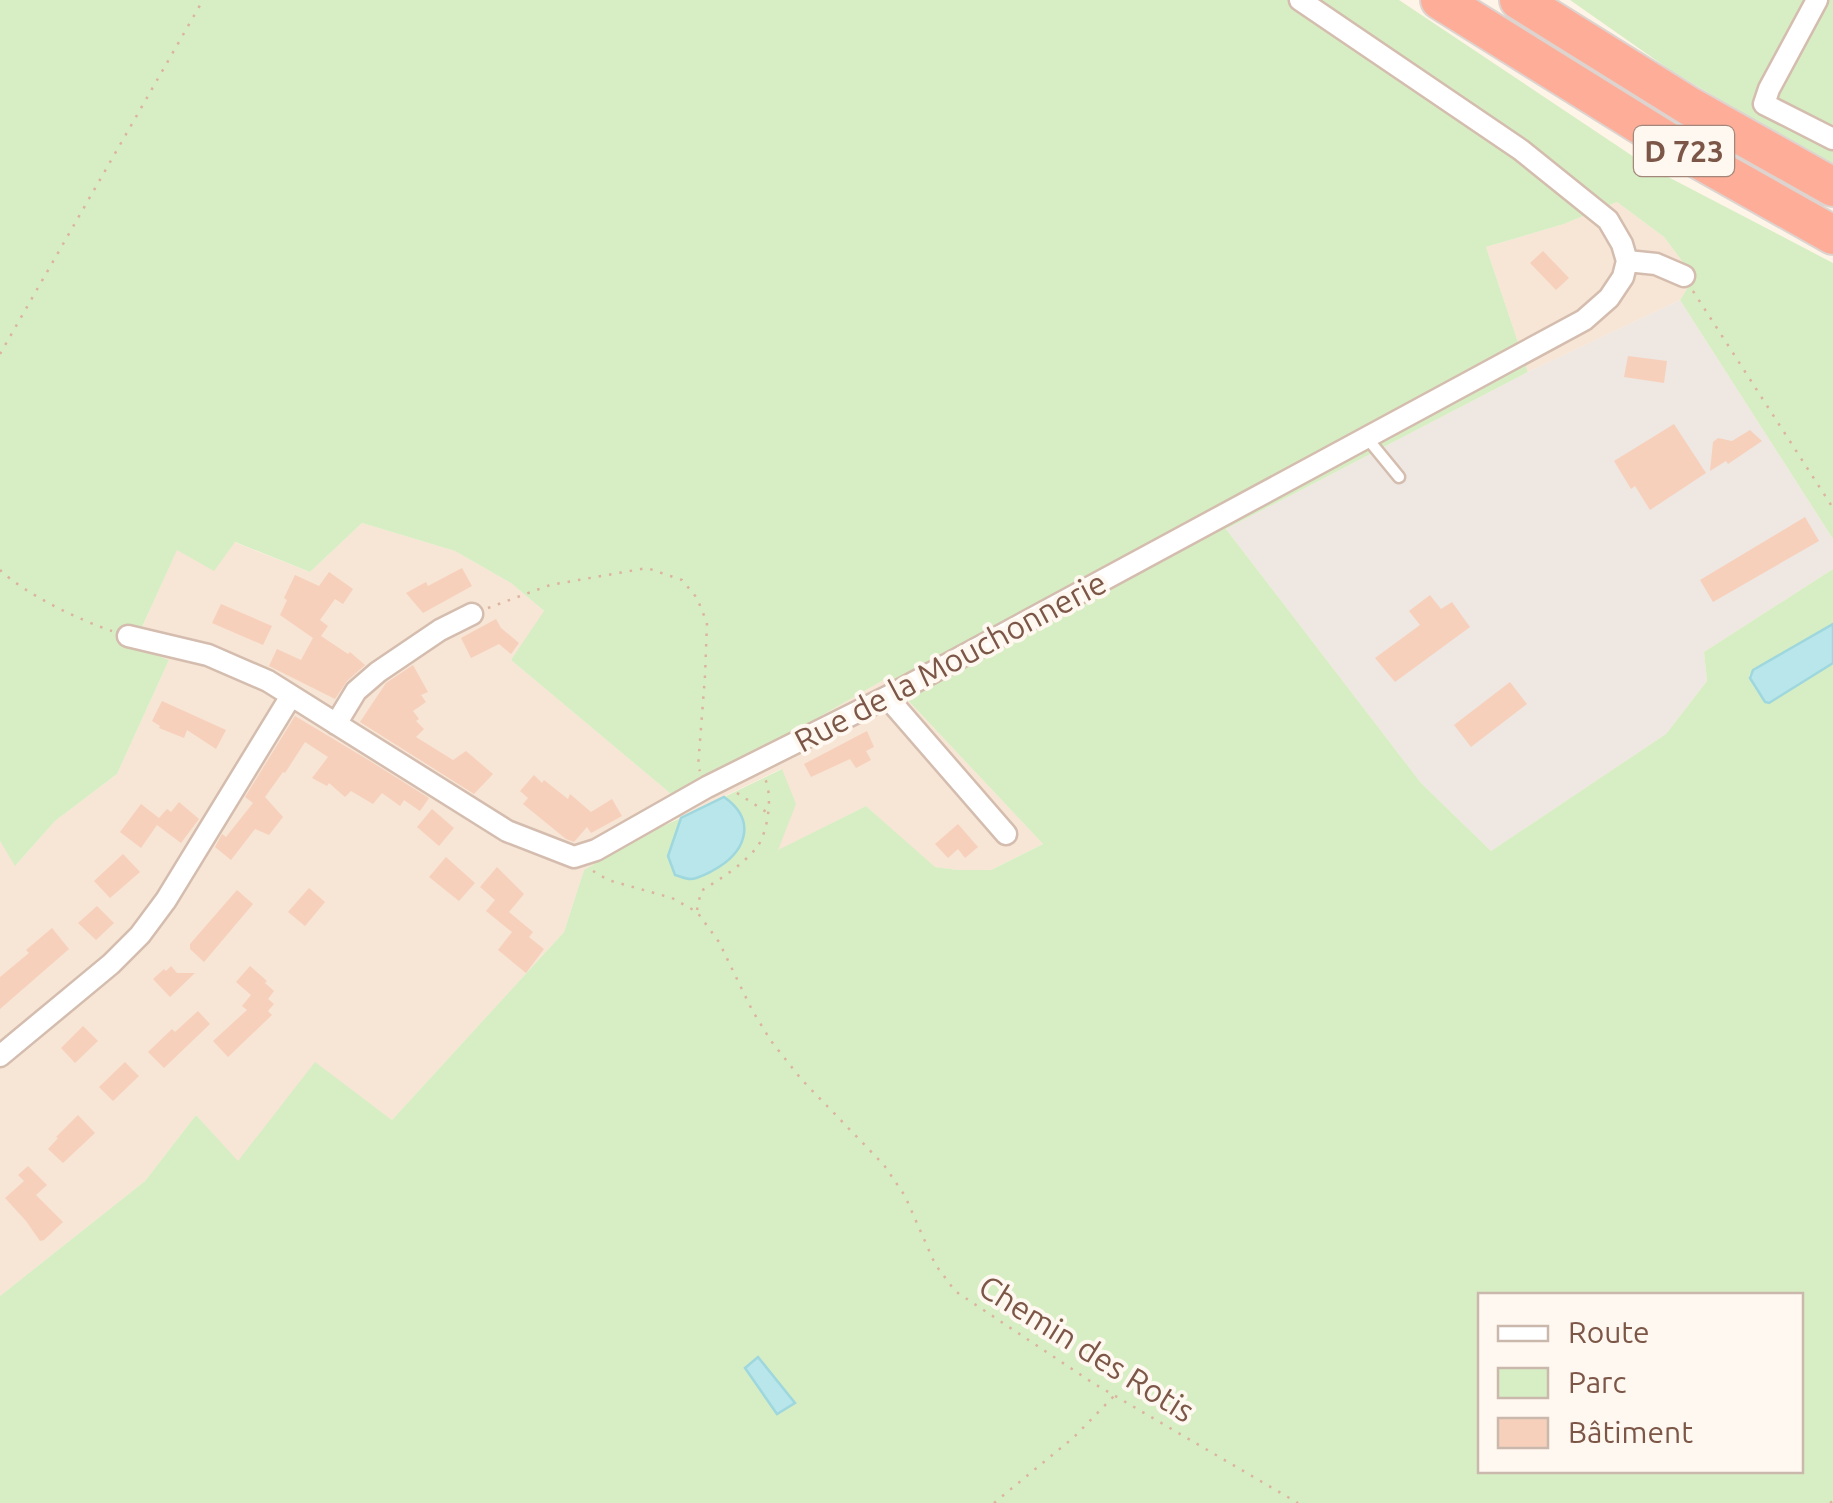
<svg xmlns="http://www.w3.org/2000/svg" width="1833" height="1503" viewBox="0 0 1833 1503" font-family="Ubuntu,sans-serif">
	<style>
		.residential { fill: #f7e5d5 }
		.industrial { fill: #efe7e1 }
		.green { fill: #d7eec4; fill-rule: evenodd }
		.water { fill: #b9e6eb; stroke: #9ed7dd; stroke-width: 2.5 }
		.building { fill: #f7d0bc }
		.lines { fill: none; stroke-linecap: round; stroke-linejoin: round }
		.lane-casing { stroke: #d4bdae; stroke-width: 15 }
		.street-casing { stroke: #d4bdae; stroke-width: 25 }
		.highway-casing { stroke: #ddd3cf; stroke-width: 42 }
		.path { stroke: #dcb39e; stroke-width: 2.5; stroke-dasharray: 2.5 8; stroke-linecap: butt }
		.lane { stroke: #fff; stroke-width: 10 }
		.street { stroke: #fff; stroke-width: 20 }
		.highway { stroke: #fead99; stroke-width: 38 }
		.labels { text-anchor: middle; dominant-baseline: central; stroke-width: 8; stroke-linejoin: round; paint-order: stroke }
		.shield { fill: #fff8f0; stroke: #a3877a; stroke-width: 2.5 }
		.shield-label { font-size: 30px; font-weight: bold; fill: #7c5748 }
		.street-label { font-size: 32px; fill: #7c5748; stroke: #fff8f0 }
	</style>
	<rect width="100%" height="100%" fill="#fef4e7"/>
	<path class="residential" d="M 1617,202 L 1664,237 L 1694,277 L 1680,300 L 1528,372 L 1486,247 L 1564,224 Z
		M 362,523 L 455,551 L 511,583 L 545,612 L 511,660 L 677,799 L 887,678 L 1043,844 L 991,870 L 958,870 L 934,867 L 866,806 L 777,851 L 781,769 L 645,834 L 584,870 L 564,932 L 392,1120 L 315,1063 L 238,1162 L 196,1115 L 145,1181 L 0,1296 L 0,841 L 16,865 L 55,821 L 117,774 L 169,660 L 133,648 L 177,549 L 234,542 L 310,572 Z"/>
	<path class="industrial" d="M 1680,300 L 1833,539 L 1833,569 L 1704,652 L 1707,681 L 1666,734 L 1491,851 L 1421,783 L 1226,529 L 1528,372 Z"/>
	<path class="green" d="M 0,0 L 1399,0 L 1649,167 L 1833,263 L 1833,539 L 1680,300 L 1694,277 L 1664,237 L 1617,202 L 1564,224 L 1486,247 L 1528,372 L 1226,529 L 1421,783 L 1491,851 L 1666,734 L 1707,681 L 1704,652 L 1833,569 L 1833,624 L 1754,670 L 1749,675 L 1764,700 L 1769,703 L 1833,663 L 1833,1503 L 0,1503 L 0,1296 L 145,1181 L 196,1115 L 238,1161 L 315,1062 L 392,1120 L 564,932 L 584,870 L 645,834 L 681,818 L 668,856 L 688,879 C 729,871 771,830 724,797 L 782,769 L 796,804 L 778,850 L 866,806 L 935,867 L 958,870 L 991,870 L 1043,844 L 887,678 L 677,799 L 511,660 L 544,611 L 511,583 L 455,551 L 362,523 L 310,572 L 235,542 L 214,571 L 177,550 L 133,647 L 169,660 L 117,774 L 55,821 L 15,866 L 0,841 ZM 1480,1296 L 1800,1296 L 1800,1470 L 1480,1470 Z
		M 1570,0 L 1833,0 L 1833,167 L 1670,70 Z"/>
	<path class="water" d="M 1833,624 L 1833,663 L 1769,703 L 1765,702 L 1750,678 L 1753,670 Z
		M 724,797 C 758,821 746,853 712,871 C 706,874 697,879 690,879 C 686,879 679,876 675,875 L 668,856 L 681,818 Z
		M 758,1357 L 795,1403 L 777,1414 L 745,1368 Z"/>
	<path class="building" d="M 1543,251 L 1569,278 L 1556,290 L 1530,263 Z
		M 1628,356 L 1667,361 L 1664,383 L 1624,377 Z
		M 1674,424 L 1706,473 L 1650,510 L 1635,486 L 1631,489 L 1614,461 Z
		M 1750,430 L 1762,441 L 1728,464 L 1726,461 L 1710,471 L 1713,442 L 1718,438 L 1732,441 Z
		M 1805,517 L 1819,541 L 1713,602 L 1700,580 Z
		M 462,568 L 472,586 L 423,613 L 406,593 L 426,582 L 428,586 Z
		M 329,572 L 353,589 L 343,604 L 335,599 L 320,620 L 328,626 L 321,636 L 348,654 L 350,652 L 365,665 L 347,681 L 335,699 L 269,666 L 277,649 L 301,660 L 313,638 L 280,615 L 287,600 L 284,598 L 295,575 L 319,586 Z
		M 1430,595 L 1441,609 L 1452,602 L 1470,627 L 1395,682 L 1375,658 L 1420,625 L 1409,611 Z
		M 221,604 L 272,626 L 263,645 L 212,623 Z
		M 496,619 L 501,628 L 519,643 L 511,654 L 499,644 L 471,658 L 461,638 Z
		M 413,665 L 428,692 L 421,695 L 426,702 L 413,711 L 419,719 L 416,721 L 424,729 L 416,737 L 453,760 L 466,751 L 493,774 L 474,794 L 360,722 L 386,683 Z
		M 1510,682 L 1527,704 L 1471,747 L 1454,725 Z
		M 162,701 L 226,730 L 216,749 L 187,730 L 184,738 L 159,728 L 160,726 L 152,721 Z
		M 295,716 L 370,761 L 429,798 L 420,811 L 404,800 L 400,806 L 382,793 L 373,804 L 351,791 L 345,797 L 329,783 L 327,786 L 312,778 L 328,757 L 305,742 L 285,773 L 283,772 L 265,797 L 283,817 L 269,835 L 255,829 L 231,860 L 215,847 L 222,834 L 226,837 L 253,803 L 245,797 Z
		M 867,731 L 874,747 L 866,751 L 871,760 L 856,768 L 850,759 L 811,777 L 804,764 Z
		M 534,775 L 542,783 L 544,780 L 568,799 L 570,794 L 591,812 L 612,799 L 622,816 L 591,833 L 587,827 L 574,842 L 566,839 L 523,804 L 528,798 L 520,791 Z
		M 179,802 L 199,819 L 181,843 L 157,825 L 141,848 L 120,832 L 141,804 L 159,818 L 167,809 L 171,812 Z
		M 432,809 L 454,828 L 439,846 L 417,827 Z
		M 958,824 L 978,847 L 965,858 L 958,849 L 948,858 L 935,844 Z
		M 123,854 L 140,872 L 110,898 L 94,881 Z
		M 446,857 L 475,883 L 459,901 L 429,877 Z
		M 497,867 L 524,894 L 509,912 L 533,932 L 529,937 L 544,949 L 526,973 L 498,950 L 512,932 L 486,911 L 495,900 L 480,887 Z
		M 309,888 L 325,902 L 305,926 L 288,912 Z
		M 237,890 L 253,904 L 204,962 L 190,949 L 190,944 Z
		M 97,906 L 114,923 L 96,940 L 78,923 Z
		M 52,928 L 69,949 L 0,1009 L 0,977 L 29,953 L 26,950 Z
		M 171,966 L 177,973 L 195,973 L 170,997 L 153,979 L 164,969 L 166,971 Z
		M 250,966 L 267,981 L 265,983 L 274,991 L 268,999 L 274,1004 L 268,1011 L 272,1015 L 228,1057 L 213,1041 L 247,1010 L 242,1006 L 251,995 L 236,982 Z
		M 198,1011 L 210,1024 L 164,1068 L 148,1052 L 172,1029 L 175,1032 Z
		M 83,1026 L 98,1041 L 75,1063 L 61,1048 Z
		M 125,1062 L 139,1076 L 113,1101 L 99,1087 Z
		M 78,1115 L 95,1133 L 63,1163 L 48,1149 L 58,1138 L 56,1137 Z
		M 28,1166 L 47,1185 L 36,1195 L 63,1222 L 44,1240 L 40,1241 L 26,1221 L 5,1198 L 24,1181 L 18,1175 Z"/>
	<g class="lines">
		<defs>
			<path id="lane" d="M 1367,438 L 1399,477"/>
			<path id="street" d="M 1817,0 L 1769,89 L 1764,104 L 1833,139
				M 1627,261 L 1656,264 L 1684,276
				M 128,636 L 208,655 L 268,681 L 507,831 L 574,857 L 596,850 L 707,787 L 887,697 L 1584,320 L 1609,298 L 1623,277 L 1627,261 L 1622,244 L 1608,220 L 1521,150 L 1300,0
				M 887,697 L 1006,834
				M 336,724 L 356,691 L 378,672 L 440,630 L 472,614
				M 0,1056 L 111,964 L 140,935 L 166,900 L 291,696"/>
			<path id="highway" d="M 1440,0 L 1668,142 L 1833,235
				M 1519,0 L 1689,106 L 1833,187"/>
		</defs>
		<use href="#lane" class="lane-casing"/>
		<use href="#street" class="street-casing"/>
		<use href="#highway" class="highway-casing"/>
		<path class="path" d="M 1693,291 L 1833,508
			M 0,354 L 203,0
			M 0,570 C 25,594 79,620 112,631
			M 488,608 L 550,585 L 647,568 L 682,580 L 697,598 L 707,623 L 705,676 L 698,767 L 700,771
			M 737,793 L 768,813
			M 593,871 L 608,880 L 672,898 L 697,912 L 719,942 L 752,1010 L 771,1041 L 802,1080 L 884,1165 L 905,1196 L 935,1264 L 955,1291 L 1093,1383 L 1298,1503
			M 697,910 L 701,891 C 720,879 743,865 757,847 C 768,833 773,794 765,779
			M 994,1503 L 1073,1438 L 1115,1395
			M 1830,1503 L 1833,1501"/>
		<use href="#lane" class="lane"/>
		<use href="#street" class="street"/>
		<use href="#highway" class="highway"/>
	</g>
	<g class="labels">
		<rect class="shield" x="1634" y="126" width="100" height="50" rx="8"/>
		<g class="shield-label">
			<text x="1684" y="151">D 723</text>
		</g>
		<g class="street-label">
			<text transform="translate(950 661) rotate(-28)">Rue de la Mouchonnerie</text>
			<text transform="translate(1087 1348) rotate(32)">Chemin des Rotis</text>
		</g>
	</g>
	<rect x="1478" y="1293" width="325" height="180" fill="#fff8f0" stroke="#cbb8ad" stroke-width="2.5"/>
	<rect x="1498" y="1326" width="50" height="15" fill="#ffffff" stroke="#cbb8ad" stroke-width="2.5"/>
	<text x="1568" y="1343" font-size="30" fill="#7c5748">Route</text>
	<rect x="1498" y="1368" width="50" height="30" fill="#d7eec4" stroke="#cbb8ad" stroke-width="2.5"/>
	<text x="1568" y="1393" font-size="30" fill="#7c5748">Parc</text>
	<rect x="1498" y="1418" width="50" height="30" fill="#f7d0bc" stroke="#cbb8ad" stroke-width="2.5"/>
	<text x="1568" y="1443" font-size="30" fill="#7c5748">Bâtiment</text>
</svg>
